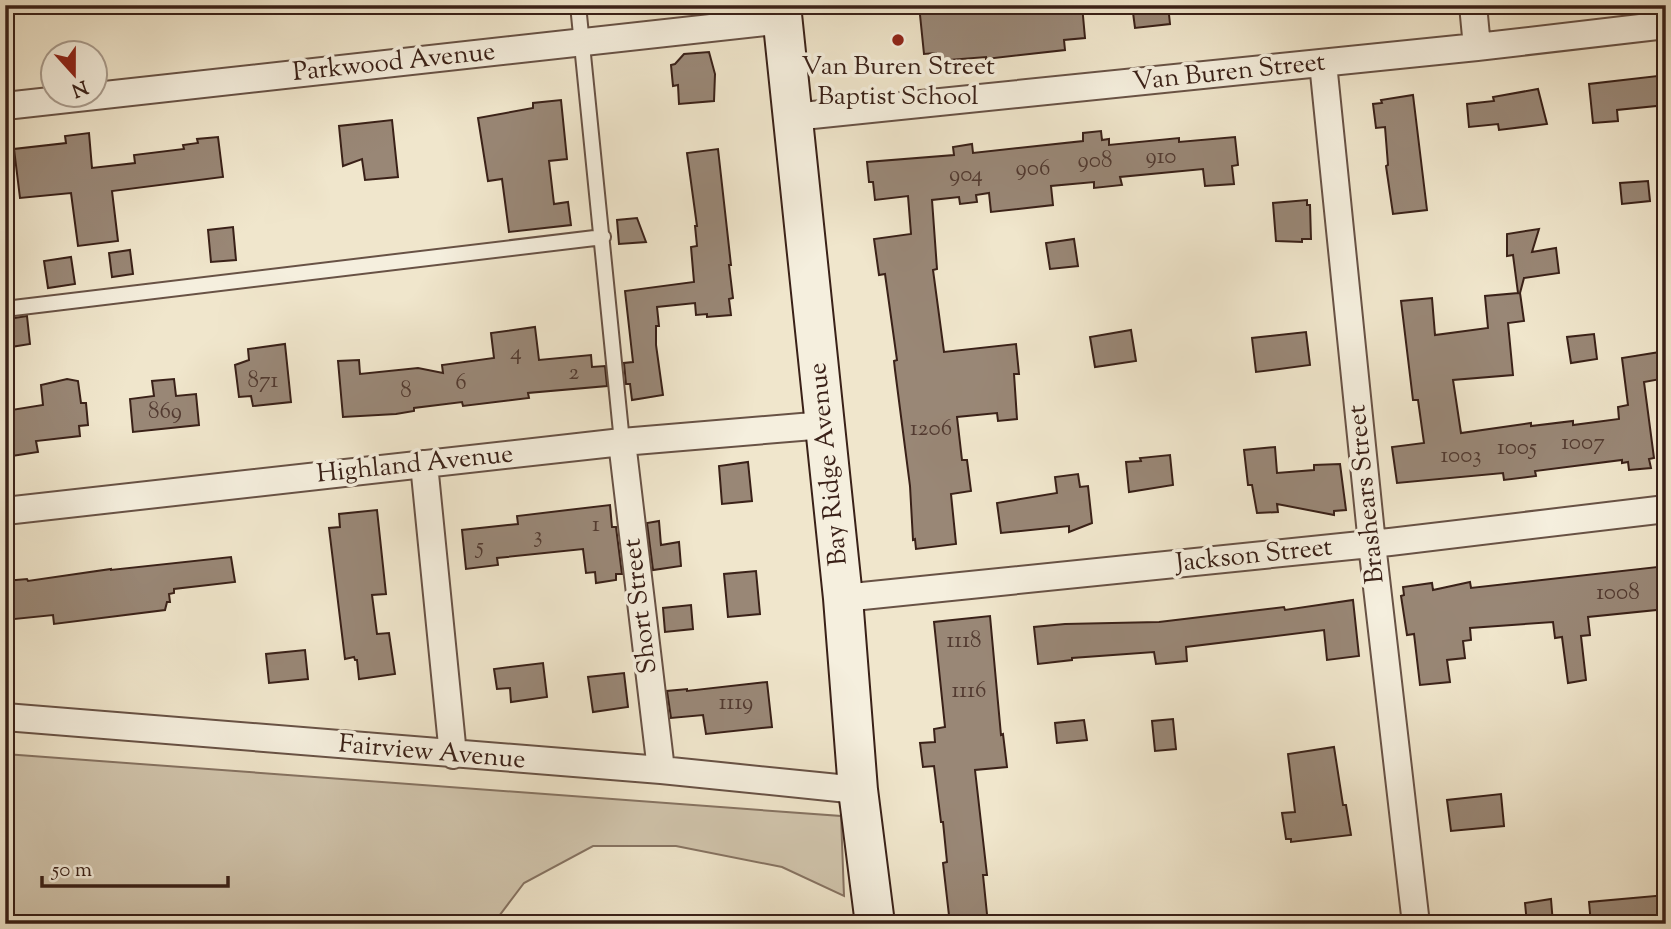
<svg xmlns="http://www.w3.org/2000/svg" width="1671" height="929" viewBox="0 0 1671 929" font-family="'Sorts Mill Goudy',serif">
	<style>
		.green { fill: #d1c5ad; stroke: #867362; stroke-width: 2 }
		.building { fill: #998776; stroke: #3a2118; stroke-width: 2 }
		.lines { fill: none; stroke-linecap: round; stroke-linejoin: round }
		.service-casing { stroke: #685245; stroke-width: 18 }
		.minor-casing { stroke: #685245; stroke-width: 30 }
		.secondary-casing { stroke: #3a2118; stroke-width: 42 }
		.service { stroke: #f5efde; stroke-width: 14 }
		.minor { stroke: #f5efde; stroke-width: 26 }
		.secondary { stroke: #f5efde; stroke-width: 38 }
		.poi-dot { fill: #8f2418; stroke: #f5efde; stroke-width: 2.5 }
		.labels { text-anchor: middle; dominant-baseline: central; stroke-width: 7; stroke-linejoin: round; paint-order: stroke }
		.number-label { font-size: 23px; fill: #523a30 }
		.street-label { font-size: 26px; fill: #3a2118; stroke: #f5efde }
		.poi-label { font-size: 26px; fill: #3a2118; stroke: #f5efde }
	</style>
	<rect width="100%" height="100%" fill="#f0e6cc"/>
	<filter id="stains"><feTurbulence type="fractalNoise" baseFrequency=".00286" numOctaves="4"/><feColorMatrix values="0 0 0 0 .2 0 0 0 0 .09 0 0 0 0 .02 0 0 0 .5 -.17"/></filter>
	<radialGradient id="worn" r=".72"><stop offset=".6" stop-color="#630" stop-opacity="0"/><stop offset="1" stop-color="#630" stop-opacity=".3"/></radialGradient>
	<path class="green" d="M 5,754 L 841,816 L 844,896 L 782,867 L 676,846 L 593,846 L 524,883 L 493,924 L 307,924 L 267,920 L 266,924 L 5,924 Z"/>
	<path class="building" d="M 919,5 L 1082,5 L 1085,38 L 1064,40 L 1065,50 L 986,59 L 986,57 L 936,61 L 936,53 L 924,54 Z
		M 1132,5 L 1168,5 L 1170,24 L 1135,28 Z
		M 709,52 L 715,74 L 714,101 L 679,104 L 678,85 L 673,86 L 671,65 L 675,64 L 684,54 Z
		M 1666,75 L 1666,105 L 1617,110 L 1618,121 L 1593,123 L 1589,84 Z
		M 1538,89 L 1547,124 L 1499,130 L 1498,124 L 1469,127 L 1467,104 L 1494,101 L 1493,97 Z
		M 1413,95 L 1427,210 L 1393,214 L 1386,166 L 1388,165 L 1385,127 L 1376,128 L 1373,104 L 1382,103 L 1381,100 Z
		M 561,100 L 567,159 L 549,161 L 554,204 L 568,202 L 571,225 L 509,232 L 502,179 L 488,181 L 478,118 L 533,108 L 533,103 Z
		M 392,120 L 398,177 L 365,180 L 362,159 L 343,166 L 339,126 Z
		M 1101,131 L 1102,140 L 1109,139 L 1109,145 L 1179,138 L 1179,142 L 1235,137 L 1238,165 L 1232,166 L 1234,184 L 1205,186 L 1203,169 L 1120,177 L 1122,185 L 1094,188 L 1094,182 L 1051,186 L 1053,205 L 991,212 L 989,193 L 976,195 L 977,202 L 960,204 L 959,197 L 932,200 L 937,269 L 933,270 L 944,352 L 1016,344 L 1019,374 L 1014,374 L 1017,419 L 998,421 L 997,413 L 957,417 L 962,460 L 967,460 L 971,491 L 951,494 L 956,544 L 916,549 L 915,539 L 913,540 L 910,486 L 895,370 L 894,361 L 897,360 L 885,274 L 879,275 L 874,239 L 911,234 L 908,196 L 875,200 L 873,182 L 869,182 L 867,162 L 954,155 L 953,147 L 972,144 L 973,153 L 1083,141 L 1083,133 Z
		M 89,133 L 92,168 L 135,163 L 134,155 L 184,149 L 183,145 L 198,143 L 197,139 L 218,137 L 223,177 L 112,191 L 118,241 L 78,246 L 71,193 L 20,198 L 14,149 L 66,143 L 65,136 Z
		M 718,149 L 731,265 L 729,265 L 733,298 L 729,299 L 731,315 L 707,317 L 707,314 L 696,315 L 695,303 L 657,307 L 659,326 L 656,326 L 656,345 L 663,395 L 632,400 L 630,384 L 626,384 L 624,363 L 633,362 L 625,291 L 694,282 L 691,247 L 697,246 L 695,226 L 697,226 L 687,153 Z
		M 1648,181 L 1650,201 L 1622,204 L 1620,183 Z
		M 1307,200 L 1307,205 L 1310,205 L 1311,239 L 1302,239 L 1302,242 L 1276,241 L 1273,203 Z
		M 637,218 L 646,242 L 619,244 L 617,220 Z
		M 233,227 L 236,260 L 211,262 L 208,230 Z
		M 1539,229 L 1532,252 L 1556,248 L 1559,273 L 1524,278 L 1520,293 L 1524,321 L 1508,323 L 1513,375 L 1453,380 L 1461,433 L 1531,423 L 1531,426 L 1573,421 L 1573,425 L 1619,419 L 1618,407 L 1628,405 L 1622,358 L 1666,351 L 1666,378 L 1644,382 L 1654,458 L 1649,459 L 1651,468 L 1629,470 L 1628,462 L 1622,463 L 1622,460 L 1535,471 L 1536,476 L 1504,480 L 1503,473 L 1397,483 L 1392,447 L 1424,443 L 1418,400 L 1413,400 L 1401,301 L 1432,298 L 1435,335 L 1488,328 L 1485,296 L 1518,293 L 1513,255 L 1507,256 L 1507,234 Z
		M 1074,239 L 1078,266 L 1050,269 L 1046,243 Z
		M 130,250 L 133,274 L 112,277 L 109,253 Z
		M 71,257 L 75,284 L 48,288 L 44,261 Z
		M 27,316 L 30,344 L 11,347 L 8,319 Z
		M 535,327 L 539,360 L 591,355 L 592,367 L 605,366 L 607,386 L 528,393 L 529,398 L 463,406 L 462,402 L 414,408 L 414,411 L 396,414 L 343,417 L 338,361 L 359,360 L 360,374 L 418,368 L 443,373 L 442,365 L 494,358 L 491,333 Z
		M 1131,330 L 1136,361 L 1095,367 L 1090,337 Z
		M 1306,332 L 1310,365 L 1256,372 L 1252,338 Z
		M 1594,334 L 1597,359 L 1571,363 L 1567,337 Z
		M 285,344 L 291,402 L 253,406 L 251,396 L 239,397 L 235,365 L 249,360 L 248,349 Z
		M 67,379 L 78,381 L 81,403 L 86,403 L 88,425 L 79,426 L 80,436 L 36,441 L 38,452 L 5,457 L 5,411 L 43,405 L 41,385 Z
		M 174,379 L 176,396 L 196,394 L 199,425 L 133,432 L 130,399 L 154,396 L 152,381 Z
		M 1275,447 L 1277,473 L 1314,470 L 1314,465 L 1340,464 L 1346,510 L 1334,511 L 1334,515 L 1277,504 L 1278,512 L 1257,513 L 1252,485 L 1248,485 L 1244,450 Z
		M 1170,455 L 1173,485 L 1129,492 L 1126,462 L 1141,461 L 1140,458 Z
		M 748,462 L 752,501 L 722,504 L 719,466 Z
		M 1078,474 L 1080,487 L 1088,486 L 1092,523 L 1069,532 L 1069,526 L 1001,533 L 997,503 L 1057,493 L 1055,477 Z
		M 610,505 L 612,527 L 616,527 L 622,574 L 616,574 L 616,580 L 596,583 L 595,572 L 586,573 L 583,549 L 497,558 L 498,565 L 466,569 L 462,530 L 518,524 L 517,516 Z
		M 377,510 L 386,594 L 372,595 L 377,634 L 389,633 L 395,674 L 359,679 L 357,660 L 355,660 L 354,657 L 345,659 L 329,528 L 340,527 L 339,514 Z
		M 659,521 L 661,545 L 679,542 L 681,566 L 653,570 L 647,523 Z
		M 231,557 L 235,582 L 174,589 L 174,593 L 169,594 L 170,602 L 167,602 L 165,610 L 54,624 L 53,615 L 5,620 L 5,581 L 27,579 L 28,581 L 111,569 L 111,570 Z
		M 1666,566 L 1666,609 L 1588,617 L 1590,635 L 1581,636 L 1586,680 L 1568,683 L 1562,637 L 1555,638 L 1553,622 L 1470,628 L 1471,640 L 1463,641 L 1465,658 L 1447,660 L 1450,682 L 1420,685 L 1414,634 L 1407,635 L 1401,596 L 1404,595 L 1403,587 L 1432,583 L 1433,590 L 1470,582 L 1471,588 Z
		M 756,571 L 760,614 L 728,617 L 724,574 Z
		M 1353,600 L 1359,656 L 1327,660 L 1324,630 L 1186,647 L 1187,661 L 1156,664 L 1154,652 L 1072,658 L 1072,660 L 1038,664 L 1034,627 L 1065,624 L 1159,622 L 1284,607 L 1285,610 Z
		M 691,605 L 693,629 L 665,632 L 663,608 Z
		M 990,616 L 1001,735 L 1003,734 L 1007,767 L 975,770 L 987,875 L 983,875 L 988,924 L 950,924 L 943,863 L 947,862 L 943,822 L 941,822 L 934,766 L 923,767 L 920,743 L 935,742 L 934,729 L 945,727 L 934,622 Z
		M 305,650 L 308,679 L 269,683 L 266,654 Z
		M 543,663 L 547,697 L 511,702 L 510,688 L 497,689 L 494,669 Z
		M 624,673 L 628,707 L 593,712 L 588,677 Z
		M 767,682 L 772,727 L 706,734 L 703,715 L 671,718 L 667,691 L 687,689 L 687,691 Z
		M 1173,719 L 1176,749 L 1155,751 L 1152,721 Z
		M 1084,720 L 1087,740 L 1057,743 L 1055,723 Z
		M 1334,747 L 1343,805 L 1346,805 L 1351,835 L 1291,842 L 1291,839 L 1286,839 L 1282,813 L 1295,812 L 1288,754 Z
		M 1501,794 L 1504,826 L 1451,831 L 1447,800 Z
		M 1666,895 L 1666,924 L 1591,924 L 1589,902 Z
		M 1551,899 L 1553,924 L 1527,924 L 1525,903 Z"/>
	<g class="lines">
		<defs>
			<path id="service" d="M 578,5 L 622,442
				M 5,309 L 603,237"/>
			<path id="minor" d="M 1473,5 L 1477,47
				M 1323,63 L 1372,544 L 1416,924
				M 5,106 L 783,20
				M 793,117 L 1477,47 L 1666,25
				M 622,442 L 661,770
				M 424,464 L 453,755
				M 5,511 L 622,442 L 825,425
				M 843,598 L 1390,542 L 1666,509
				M 5,717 L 661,770 L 858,790"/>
			<path id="secondary" d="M 781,5 L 843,598 L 858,790 L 875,924"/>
		</defs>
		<use href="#service" class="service-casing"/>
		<use href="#minor" class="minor-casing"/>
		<use href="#secondary" class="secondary-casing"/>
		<use href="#service" class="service"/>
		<use href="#minor" class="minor"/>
		<use href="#secondary" class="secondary"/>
	</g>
	<circle class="poi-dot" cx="898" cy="40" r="7"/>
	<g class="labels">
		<g class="number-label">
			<text x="1161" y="157">910</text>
			<text x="1095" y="161">908</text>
			<text x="1033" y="169">906</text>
			<text x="966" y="175">904</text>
			<text x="516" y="353">4</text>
			<text x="574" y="373">2</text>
			<text x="263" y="381">871</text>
			<text x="461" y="383">6</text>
			<text x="406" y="391">8</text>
			<text x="165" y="412">869</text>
			<text x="931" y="429">1206</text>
			<text x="1583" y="443">1007</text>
			<text x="1517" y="448">1005</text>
			<text x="1461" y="456">1003</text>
			<text x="596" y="525">1</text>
			<text x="538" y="536">3</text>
			<text x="480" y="547">5</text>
			<text x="1618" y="593">1008</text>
			<text x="964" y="641">1118</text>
			<text x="969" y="691">1116</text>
			<text x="736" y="703">1119</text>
		</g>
		<g class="street-label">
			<text transform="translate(394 63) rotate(-6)">Parkwood Avenue</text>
			<text transform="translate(1229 73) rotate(-6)">Van Buren Street</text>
			<text transform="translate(829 464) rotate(-96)">Bay Ridge Avenue</text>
			<text transform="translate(415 465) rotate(-6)">Highland Avenue</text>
			<text transform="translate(1367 494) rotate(-96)">Brashears Street</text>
			<text transform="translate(1254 556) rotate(-6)">Jackson Street</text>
			<text transform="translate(641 606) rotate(-97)">Short Street</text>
			<text transform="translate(432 753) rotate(5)">Fairview Avenue</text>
		</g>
		<g class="poi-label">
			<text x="898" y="67">Van Buren Street<tspan x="898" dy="30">Baptist School</tspan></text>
		</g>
	</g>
	<rect width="1671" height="929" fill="none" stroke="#f0e6cc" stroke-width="28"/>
	<rect x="7" y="7" width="1657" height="915" fill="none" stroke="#3a2118" stroke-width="3.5"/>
	<rect x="14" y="14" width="1643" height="901" fill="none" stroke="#3a2118" stroke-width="2"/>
	<g transform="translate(74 74) rotate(159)"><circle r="33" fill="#f5efde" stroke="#aa9d8f" stroke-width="2"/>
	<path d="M0-5L12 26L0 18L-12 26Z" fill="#8f2418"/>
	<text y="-10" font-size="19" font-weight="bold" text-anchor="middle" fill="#3a2118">N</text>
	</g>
	<path d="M42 876v10h186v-10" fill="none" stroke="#3a2118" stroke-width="3.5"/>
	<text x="52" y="876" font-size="21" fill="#3a2118" stroke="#f5efde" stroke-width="5" paint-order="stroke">50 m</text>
	<rect width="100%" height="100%" filter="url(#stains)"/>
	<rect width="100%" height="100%" fill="url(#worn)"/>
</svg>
